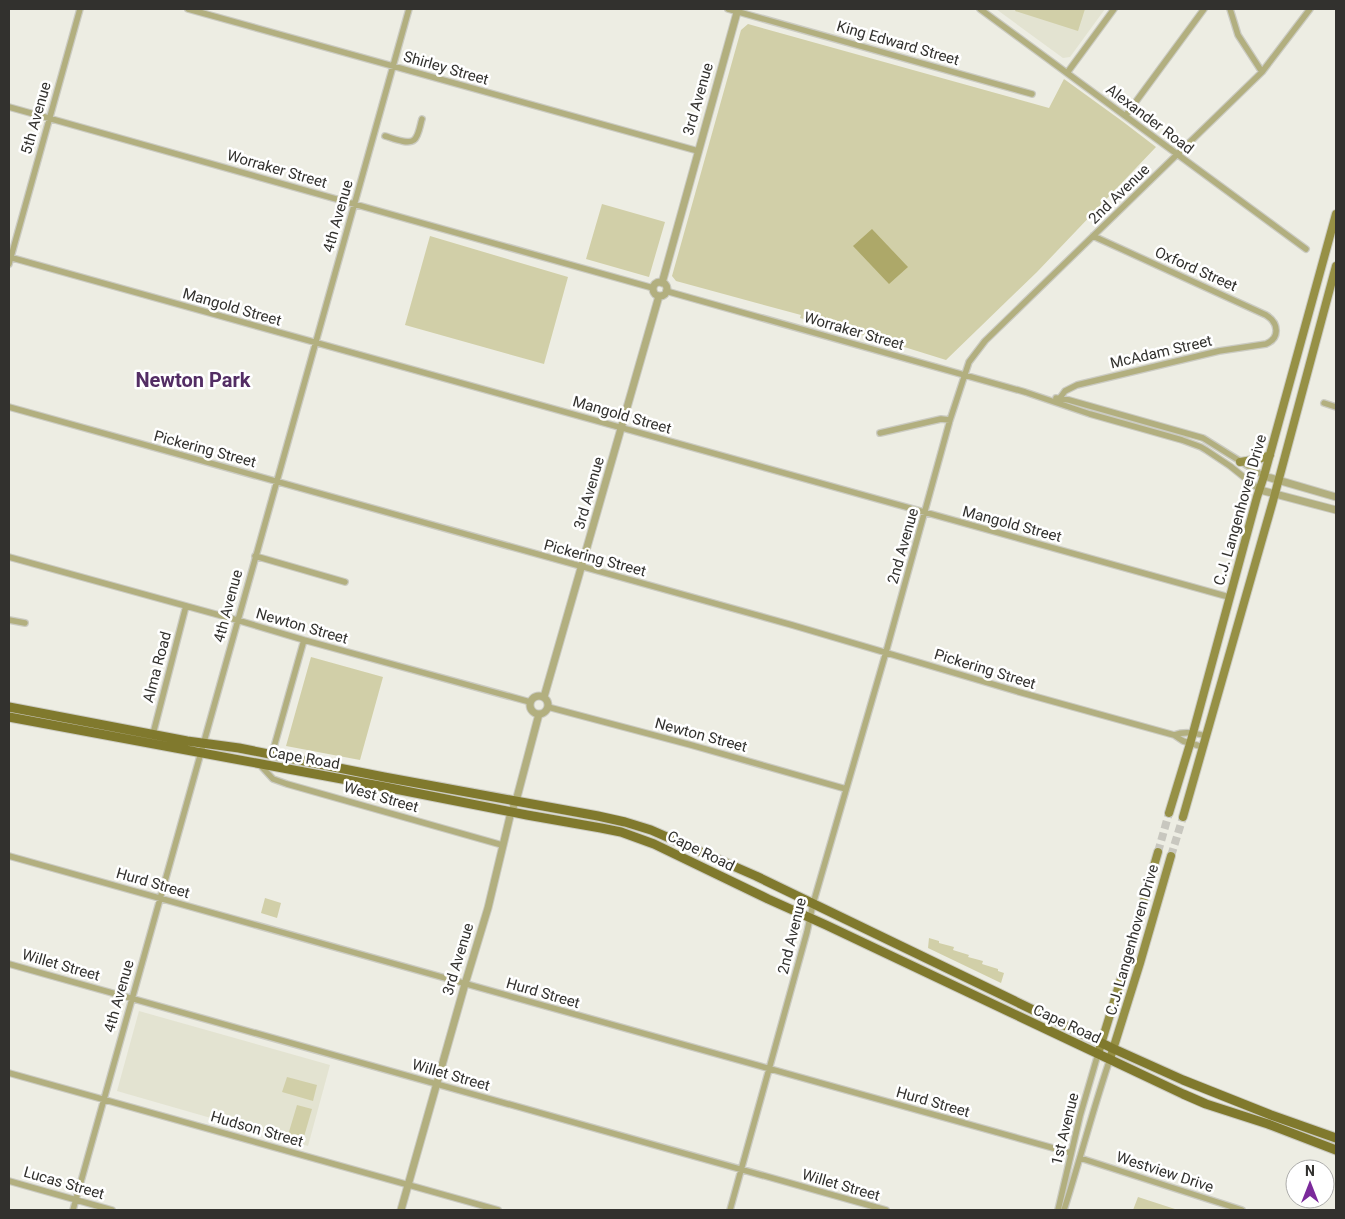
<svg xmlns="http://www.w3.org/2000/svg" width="1345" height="1219" viewBox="0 0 1345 1219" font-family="Roboto,sans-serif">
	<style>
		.built { fill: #e3e3d1 }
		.green { fill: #d1cfa8 }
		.water { fill: #ada869 }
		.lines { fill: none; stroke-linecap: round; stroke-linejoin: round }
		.secondary-tunnel { stroke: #c8c7bf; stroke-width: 8; stroke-dasharray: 8 4; stroke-linecap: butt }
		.minor-casing { stroke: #cbcbc2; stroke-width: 8 }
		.tertiary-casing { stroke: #cbcbc2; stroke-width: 9 }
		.secondary-casing { stroke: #cbcbc2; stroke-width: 10 }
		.primary-casing { stroke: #cbcbc2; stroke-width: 11 }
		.minor { stroke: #b2af7f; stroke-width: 5.5 }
		.tertiary { stroke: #b2af7f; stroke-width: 7 }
		.secondary { stroke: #969045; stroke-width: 8 }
		.primary { stroke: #80792d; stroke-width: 9 }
		.labels { text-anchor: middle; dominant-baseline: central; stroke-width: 5; stroke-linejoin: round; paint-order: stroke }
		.street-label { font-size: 15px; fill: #32312e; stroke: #fff }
		.district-label { font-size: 20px; font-weight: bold; fill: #532d64; stroke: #fff }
	</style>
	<rect width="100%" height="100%" fill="#edede3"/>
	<path class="built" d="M 996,9 L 1105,9 L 1070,57 L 1063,58 Z
		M 139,1011 L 330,1065 L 308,1146 L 117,1091 Z"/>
	<path class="green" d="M 1016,9 L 1085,9 L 1078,31 L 1015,11 Z
		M 748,24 L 1049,108 L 1064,79 L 1122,121 L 1156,147 L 1037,272 L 946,360 L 901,346 L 800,318 L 801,315 L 676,281 L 672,276 L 741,30 Z
		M 602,204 L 665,222 L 649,277 L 586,259 Z
		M 430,236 L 568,277 L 544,364 L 405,325 Z
		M 311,657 L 383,677 L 360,760 L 286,746 Z
		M 265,898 L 281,903 L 277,918 L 261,913 Z
		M 929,938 L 939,941 L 939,943 L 954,947 L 953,950 L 969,955 L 968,957 L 983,961 L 982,964 L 998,969 L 998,971 L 1004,973 L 1001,983 L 928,948 Z
		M 287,1077 L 317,1085 L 313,1101 L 282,1092 Z
		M 297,1105 L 312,1109 L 303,1140 L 288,1135 Z
		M 1138,1197 L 1178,1210 L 1133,1210 Z"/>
	<path class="water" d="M 872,229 L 908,267 L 889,284 L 853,246 Z"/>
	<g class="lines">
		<path class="secondary-tunnel" d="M 1158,852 L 1169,813
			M 1171,856 L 1183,817"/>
		<defs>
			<path id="minor" d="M 188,9 L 698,151
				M 728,9 L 1032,94
				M 980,9 L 1306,249
				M 1230,9 L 1238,35 L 1262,72
				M 1067,73 L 1114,9
				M 9,107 L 653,288
				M 1126,115 L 1204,9
				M 385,136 C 392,138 408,145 414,140 C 419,136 420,125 422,119
				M 9,257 L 1229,597
				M 9,264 L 80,9
				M 666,291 L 1025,392 L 1090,414 L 1182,440 L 1201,447 L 1206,450 L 1230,466 L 1260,490
				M 1056,398 L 1069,400 L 1203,438 L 1264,476
				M 1057,402 L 1065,391 L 1077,385 L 1219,351 L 1266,344 C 1280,338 1279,323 1266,315 L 1093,236
				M 1324,403 L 1336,407
				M 9,407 L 792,625 L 1019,692 L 1174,735 L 1183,741 L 1203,747
				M 880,433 L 941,419 L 950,420
				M 255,556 L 345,582
				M 9,557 L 237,620 L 304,640 L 530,702
				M 9,620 L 25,623
				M 548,707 L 691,745 L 846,789
				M 153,734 L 186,606
				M 1174,735 C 1185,731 1195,733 1206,736
				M 272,754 L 304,640
				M 260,765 L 273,779 L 287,784 L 502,845
				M 9,856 L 1071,1153
				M 9,964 L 886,1210
				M 9,1073 L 498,1210
				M 1080,1158 L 1242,1210
				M 9,1181 L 112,1210
				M 73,1210 L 409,9
				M 730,1210 L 807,932 L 813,904 L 886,652 L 950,420 L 969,362 L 985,341 L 1262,72 L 1310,9
				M 1058,1210 L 1080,1116 L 1098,1054
				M 1064,1210 C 1080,1160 1093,1109 1110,1059"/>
			<path id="tertiary" d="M653 289a7 7 0 1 1 14 0a7 7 0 1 1-14 0Z
				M 662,283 L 738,9
				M 1264,476 L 1336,497
				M 1260,490 L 1336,510
				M530 705a9 9 0 1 1 18 0a9 9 0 1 1-18 0Z
				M 544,697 L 659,296
				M 401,1210 L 465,984 L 488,908 L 511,812 L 516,801 L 539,714"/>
			<path id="secondary" d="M 1240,462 L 1259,459 L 1270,455
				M 1169,813 L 1190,744 L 1257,497 L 1264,476 L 1336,214
				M 1183,817 L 1273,501 L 1336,266
				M 1098,1054 L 1127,959 L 1158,852
				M 1110,1059 L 1140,963 L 1171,856"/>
			<path id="primary" d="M 9,707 L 187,741 L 239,748 L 384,777 L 598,816 L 625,822 L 651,830 L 756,876 L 1114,1049 L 1183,1080 L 1271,1115 L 1336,1138
				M 9,717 L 385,787 L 527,815 L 601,828 L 621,832 L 654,844 L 768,899 L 826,925 L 1183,1094 L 1206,1104 L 1268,1124 L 1336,1150"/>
		</defs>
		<use href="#minor" class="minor-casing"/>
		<use href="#tertiary" class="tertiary-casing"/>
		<use href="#secondary" class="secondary-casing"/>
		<use href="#primary" class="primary-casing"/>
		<use href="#minor" class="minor"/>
		<use href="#tertiary" class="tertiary"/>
		<use href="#secondary" class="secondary"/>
		<use href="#primary" class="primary"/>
	</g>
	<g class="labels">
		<g class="street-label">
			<text transform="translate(898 43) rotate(16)">King Edward Street</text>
			<text transform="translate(446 68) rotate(16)">Shirley Street</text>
			<text transform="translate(698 99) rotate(-74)">3rd Avenue</text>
			<text transform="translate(36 118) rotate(-74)">5th Avenue</text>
			<text transform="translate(1150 119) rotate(37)">Alexander Road</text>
			<text transform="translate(277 169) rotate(16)">Worraker Street</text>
			<text transform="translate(1119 194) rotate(-44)">2nd Avenue</text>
			<text transform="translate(338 216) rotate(-74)">4th Avenue</text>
			<text transform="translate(1196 269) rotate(24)">Oxford Street</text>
			<text transform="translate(232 307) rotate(16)">Mangold Street</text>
			<text transform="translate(854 331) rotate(16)">Worraker Street</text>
			<text transform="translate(1161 352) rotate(-13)">McAdam Street</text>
			<text transform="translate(622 415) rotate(16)">Mangold Street</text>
			<text transform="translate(205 449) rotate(15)">Pickering Street</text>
			<text transform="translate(589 493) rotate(-74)">3rd Avenue</text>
			<text transform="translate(1240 510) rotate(-74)">C.J. Langenhoven Drive</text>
			<text transform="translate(1012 524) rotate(15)">Mangold Street</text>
			<text transform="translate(903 546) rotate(-74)">2nd Avenue</text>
			<text transform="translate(595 558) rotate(15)">Pickering Street</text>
			<text transform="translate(228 606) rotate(-75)">4th Avenue</text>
			<text transform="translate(302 626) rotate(16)">Newton Street</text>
			<text transform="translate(157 667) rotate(-75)">Alma Road</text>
			<text transform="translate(985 669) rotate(17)">Pickering Street</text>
			<text transform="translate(701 735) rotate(15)">Newton Street</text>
			<text transform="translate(304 758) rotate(10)">Cape Road</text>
			<text transform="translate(381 797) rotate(16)">West Street</text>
			<text transform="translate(701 851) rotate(26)">Cape Road</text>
			<text transform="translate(153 883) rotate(16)">Hurd Street</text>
			<text transform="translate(792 936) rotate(-76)">2nd Avenue</text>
			<text transform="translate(1132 940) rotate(-74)">C.J. Langenhoven Drive</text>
			<text transform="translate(458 959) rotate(-73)">3rd Avenue</text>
			<text transform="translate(61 965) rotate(16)">Willet Street</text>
			<text transform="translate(543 993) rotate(16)">Hurd Street</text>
			<text transform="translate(119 996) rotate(-74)">4th Avenue</text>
			<text transform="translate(1067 1024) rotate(25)">Cape Road</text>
			<text transform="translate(451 1075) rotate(16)">Willet Street</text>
			<text transform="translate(933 1102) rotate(16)">Hurd Street</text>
			<text transform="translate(257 1129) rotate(16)">Hudson Street</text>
			<text transform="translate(1065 1129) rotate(-76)">1st Avenue</text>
			<text transform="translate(1165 1172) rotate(18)">Westview Drive</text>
			<text transform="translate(64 1183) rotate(16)">Lucas Street</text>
			<text transform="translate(841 1185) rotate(16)">Willet Street</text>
		</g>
		<g class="district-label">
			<text x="193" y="380">Newton Park</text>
		</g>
	</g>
	<rect width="1345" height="1219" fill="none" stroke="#32312e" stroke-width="20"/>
	<g transform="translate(1310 1184)"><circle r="24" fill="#ffffff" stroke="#adadab"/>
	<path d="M0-4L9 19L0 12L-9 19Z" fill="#7b2a9b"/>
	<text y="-8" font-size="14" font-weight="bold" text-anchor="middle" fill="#32312e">N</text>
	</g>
</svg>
